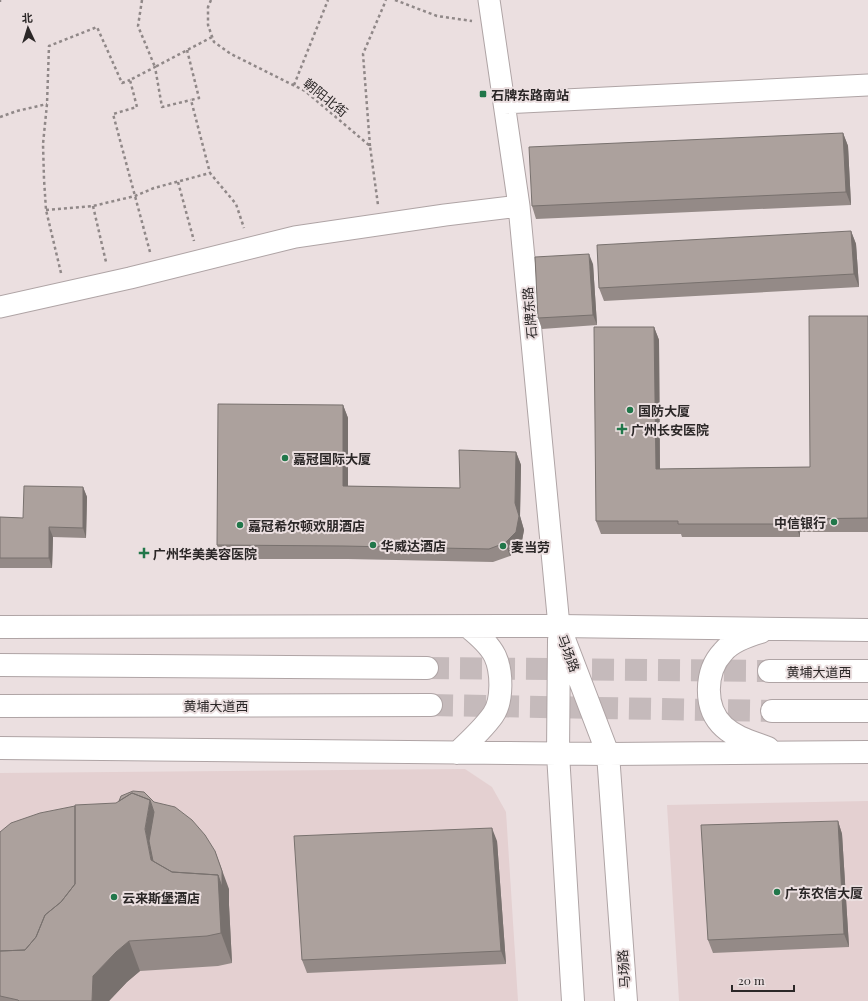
<svg xmlns="http://www.w3.org/2000/svg" width="868" height="1001" viewBox="0 0 868 1001" font-family="'Playfair Display','Noto Sans SC',serif">
	<style>
		.built { fill: #e4d0d1 }
		.lines { fill: none; stroke-linecap: round; stroke-linejoin: round }
		.major-tunnel { stroke: #c5babb; stroke-width: 22; stroke-dasharray: 22 11; stroke-linecap: butt }
		.minor-casing { stroke: #afa4a5; stroke-width: 23 }
		.major-casing { stroke: #afa4a5; stroke-width: 24 }
		.path { stroke: #908888; stroke-width: 2.5; stroke-dasharray: 3 3; stroke-linecap: butt }
		.minor { stroke: #fff; stroke-width: 21 }
		.major { stroke: #fff; stroke-width: 22 }
		.wall { fill: #948a87 }
		.shaded-wall { fill: #78716e }
		.building { fill: #aca19d; stroke: #78716e }
		.poi-dot { fill: #21774a; stroke: #ebdfe0; stroke-width: 1.5 }
		.labels { text-anchor: middle; dominant-baseline: central; stroke-width: 4; stroke-linejoin: round; paint-order: stroke }
		.poi-label { font-size: 13px; font-weight: bold; fill: #2b2727; stroke: #ebdfe0; text-anchor: start }
		.street-label { font-size: 13px; fill: #2b2727; stroke: #ebdfe0 }
	</style>
	<rect width="100%" height="100%" fill="#ebdfe0"/>
	<path class="built" d="M 465,769 L 492,787 L 506,812 L 518,1001 L 0,1001 L 0,773 Z
		M 868,801 L 868,1001 L 679,1001 L 667,805 Z"/>
	<g class="lines">
		<path class="major-tunnel" d="M 427,668 L 769,671
			M 431,705 L 772,711"/>
		<defs>
			<path id="minor" d="M 489,0 L 519,206 L 559,626
				M 504,103 L 868,85
				M 0,307 L 130,278 L 295,237 L 445,215 L 519,206"/>
			<path id="major" d="M 559,626 L 608,754 L 626,1001
				M 0,627 L 559,626 L 868,630
				M 761,632 C 747,636 732,641 723,652 C 705,671 703,708 724,727 C 736,738 752,742 768,748
				M 559,640 L 558,754 L 573,1001
				M 0,665 L 427,668
				M 769,671 L 868,671
				M 0,706 L 431,705
				M 772,711 L 868,711
				M 0,748 L 608,754 L 868,752
				M 457,753 C 470,741 483,729 493,715 C 503,701 502,671 495,656 C 489,644 478,635 468,627"/>
		</defs>
		<use href="#minor" class="minor-casing"/>
		<use href="#major" class="major-casing"/>
		<path class="path" d="M 142,0 L 138,26 L 155,67 L 212,37
			M 211,0 L 208,7 L 208,25 L 214,42 L 231,54 L 305,91 L 370,146 L 378,205
			M 395,0 L 437,16 L 472,21
			M 0,2 L 0,0
			M 187,50 L 199,98 L 191,100 L 210,173
			M 294,85 L 328,0
			M 0,117 L 17,111 L 47,104
			M 370,146 L 363,54 L 386,0
			M 178,182 L 194,241
			M 93,206 L 106,262
			M 46,210 L 93,206 L 135,196 L 154,188 L 210,173 L 236,204 L 244,228
			M 150,252 L 113,114 L 137,107 L 130,80 L 155,67 L 162,107 L 191,100
			M 61,273 L 46,210 L 44,179 L 43,144 L 47,104 L 49,46 L 97,27 L 122,83 L 130,80"/>
		<use href="#minor" class="minor"/>
		<use href="#major" class="major"/>
	</g>
	<path class="wall" d="M 843,133 L 848,146 L 851,205 L 536,219 L 532,206 Z
		M 851,231 L 856,244 L 859,287 L 604,301 L 599,288 Z
		M 593,264 L 597,325 L 542,329 L 538,318 Z
		M 868,317 L 868,532 L 800,532 L 800,537 L 682,537 L 681,534 L 601,534 L 596,521 L 654,327 L 659,340 L 660,469 L 810,467 Z
		M 343,405 L 348,418 L 348,486 L 460,488 L 516,452 L 521,465 L 520,516 L 524,530 L 521,546 L 510,556 L 493,562 L 348,559 L 222,559 L 217,545 Z
		M 83,487 L 87,497 L 86,538 L 53,537 L 52,568 L 0,568 L 0,517 L 23,518 Z
		M 838,821 L 842,834 L 849,947 L 713,953 L 708,940 Z
		M 0,832 L 229,889 L 229,905 L 232,963 L 218,966 L 140,971 L 127,982 L 109,1001 L 0,1001 Z
		M 497,841 L 506,964 L 307,973 L 302,960 Z"/>
	<path class="shaded-wall" d="M 843,133 L 848,146 L 851,205 L 846,192 Z
		M 851,231 L 856,244 L 859,287 L 854,274 Z
		M 589,254 L 593,264 L 597,325 L 593,315 Z
		M 654,327 L 659,340 L 660,482 L 656,469 Z
		M 343,405 L 348,418 L 348,499 L 343,486 Z
		M 516,452 L 521,465 L 520,516 L 524,530 L 521,546 L 510,556 L 505,543 L 515,503 Z
		M 83,487 L 87,497 L 86,538 L 83,528 Z
		M 795,519 L 800,532 L 800,537 L 795,524 Z
		M 49,527 L 53,537 L 52,568 L 49,558 Z
		M 150,800 L 161,830 L 159,874 L 151,860 L 145,829 Z
		M 838,821 L 842,834 L 849,947 L 844,934 Z
		M 492,828 L 497,841 L 506,964 L 501,951 Z
		M 215,851 L 229,889 L 229,905 L 232,963 L 221,933 Z
		M 129,941 L 140,971 L 127,982 L 109,1001 L 92,1001 L 93,976 L 116,952 Z"/>
	<path class="building" d="M 843,133 L 846,192 L 532,206 L 529,147 Z
		M 851,231 L 854,274 L 599,288 L 597,245 Z
		M 589,254 L 593,315 L 538,318 L 535,257 Z
		M 809,316 L 868,316 L 868,518 L 795,519 L 795,524 L 678,524 L 678,521 L 596,521 L 594,327 L 654,327 L 656,469 L 810,467 Z
		M 218,404 L 343,405 L 343,486 L 460,488 L 459,450 L 516,452 L 515,503 L 519,516 L 516,532 L 505,543 L 489,549 L 343,546 L 217,545 Z
		M 24,486 L 83,487 L 83,528 L 49,527 L 49,558 L 0,558 L 0,517 L 23,518 Z
		M 133,791 L 144,792 L 154,802 L 175,807 L 192,820 L 205,835 L 215,851 L 222,871 L 222,887 L 218,875 L 172,872 L 153,861 L 149,841 L 154,812 L 150,800 L 132,793 L 119,801 L 121,796 Z
		M 132,793 L 150,800 L 145,829 L 151,860 L 172,872 L 218,875 L 221,933 L 207,936 L 129,941 L 116,952 L 93,976 L 92,1001 L 19,1001 L 18,1000 L 0,996 L 0,951 L 25,950 L 36,937 L 45,915 L 61,902 L 75,884 L 75,805 L 116,803 Z
		M 75,806 L 75,884 L 61,902 L 45,915 L 36,937 L 25,950 L 0,951 L 0,832 L 11,823 L 40,813 Z
		M 838,821 L 844,934 L 708,940 L 701,825 Z
		M 492,828 L 501,951 L 302,960 L 294,836 Z"/>
	<g class="poi-dot">
		<rect x="479" y="90" width="8" height="8" rx="2"/>
		<circle cx="630" cy="410" r="4"/>
		<path d="M620 423h4v4h4v4h-4v4h-4v-4h-4v-4h4z"/>
		<circle cx="285" cy="458" r="4"/>
		<circle cx="834" cy="522" r="4"/>
		<circle cx="240" cy="525" r="4"/>
		<circle cx="373" cy="545" r="4"/>
		<circle cx="503" cy="546" r="4"/>
		<path d="M142 547h4v4h4v4h-4v4h-4v-4h-4v-4h4z"/>
		<circle cx="777" cy="892" r="4"/>
		<circle cx="114" cy="897" r="4"/>
	</g>
	<g class="labels">
		<g class="poi-label">
			<text x="491" y="94">石牌东路南站</text>
			<text x="638" y="410">国防大厦</text>
			<text x="631" y="429">广州长安医院</text>
			<text x="293" y="458">嘉冠国际大厦</text>
			<text x="826" y="522" text-anchor="end">中信银行</text>
			<text x="248" y="525">嘉冠希尔顿欢朋酒店</text>
			<text x="381" y="545">华威达酒店</text>
			<text x="511" y="546">麦当劳</text>
			<text x="153" y="553">广州华美美容医院</text>
			<text x="785" y="892">广东农信大厦</text>
			<text x="122" y="897">云来斯堡酒店</text>
		</g>
		<g class="street-label">
			<text transform="translate(326 97) rotate(39)">朝阳北街</text>
			<text transform="translate(529 313) rotate(-95)">石牌东路</text>
			<text transform="translate(569 653) rotate(69)">马场路</text>
			<text x="819" y="671">黄埔大道西</text>
			<text x="216" y="705">黄埔大道西</text>
			<text transform="translate(623 969) rotate(-94)">马场路</text>
		</g>
	</g>
	<g transform="translate(28 28) rotate(356)" stroke="#ebdfe0" stroke-width="3" paint-order="stroke">
	<path d="M0-3L7 15L0 10L-7 15Z" fill="#2b2727"/>
	<text y="-6" font-size="11" font-weight="bold" text-anchor="middle" fill="#2b2727">北</text>
	</g>
	<path d="M732 985v6h62v-6" fill="none" stroke="#2b2727" stroke-width="2"/>
	<text x="738" y="985" font-size="12" fill="#2b2727" stroke="#ebdfe0" stroke-width="3" paint-order="stroke">20 m</text>
</svg>
